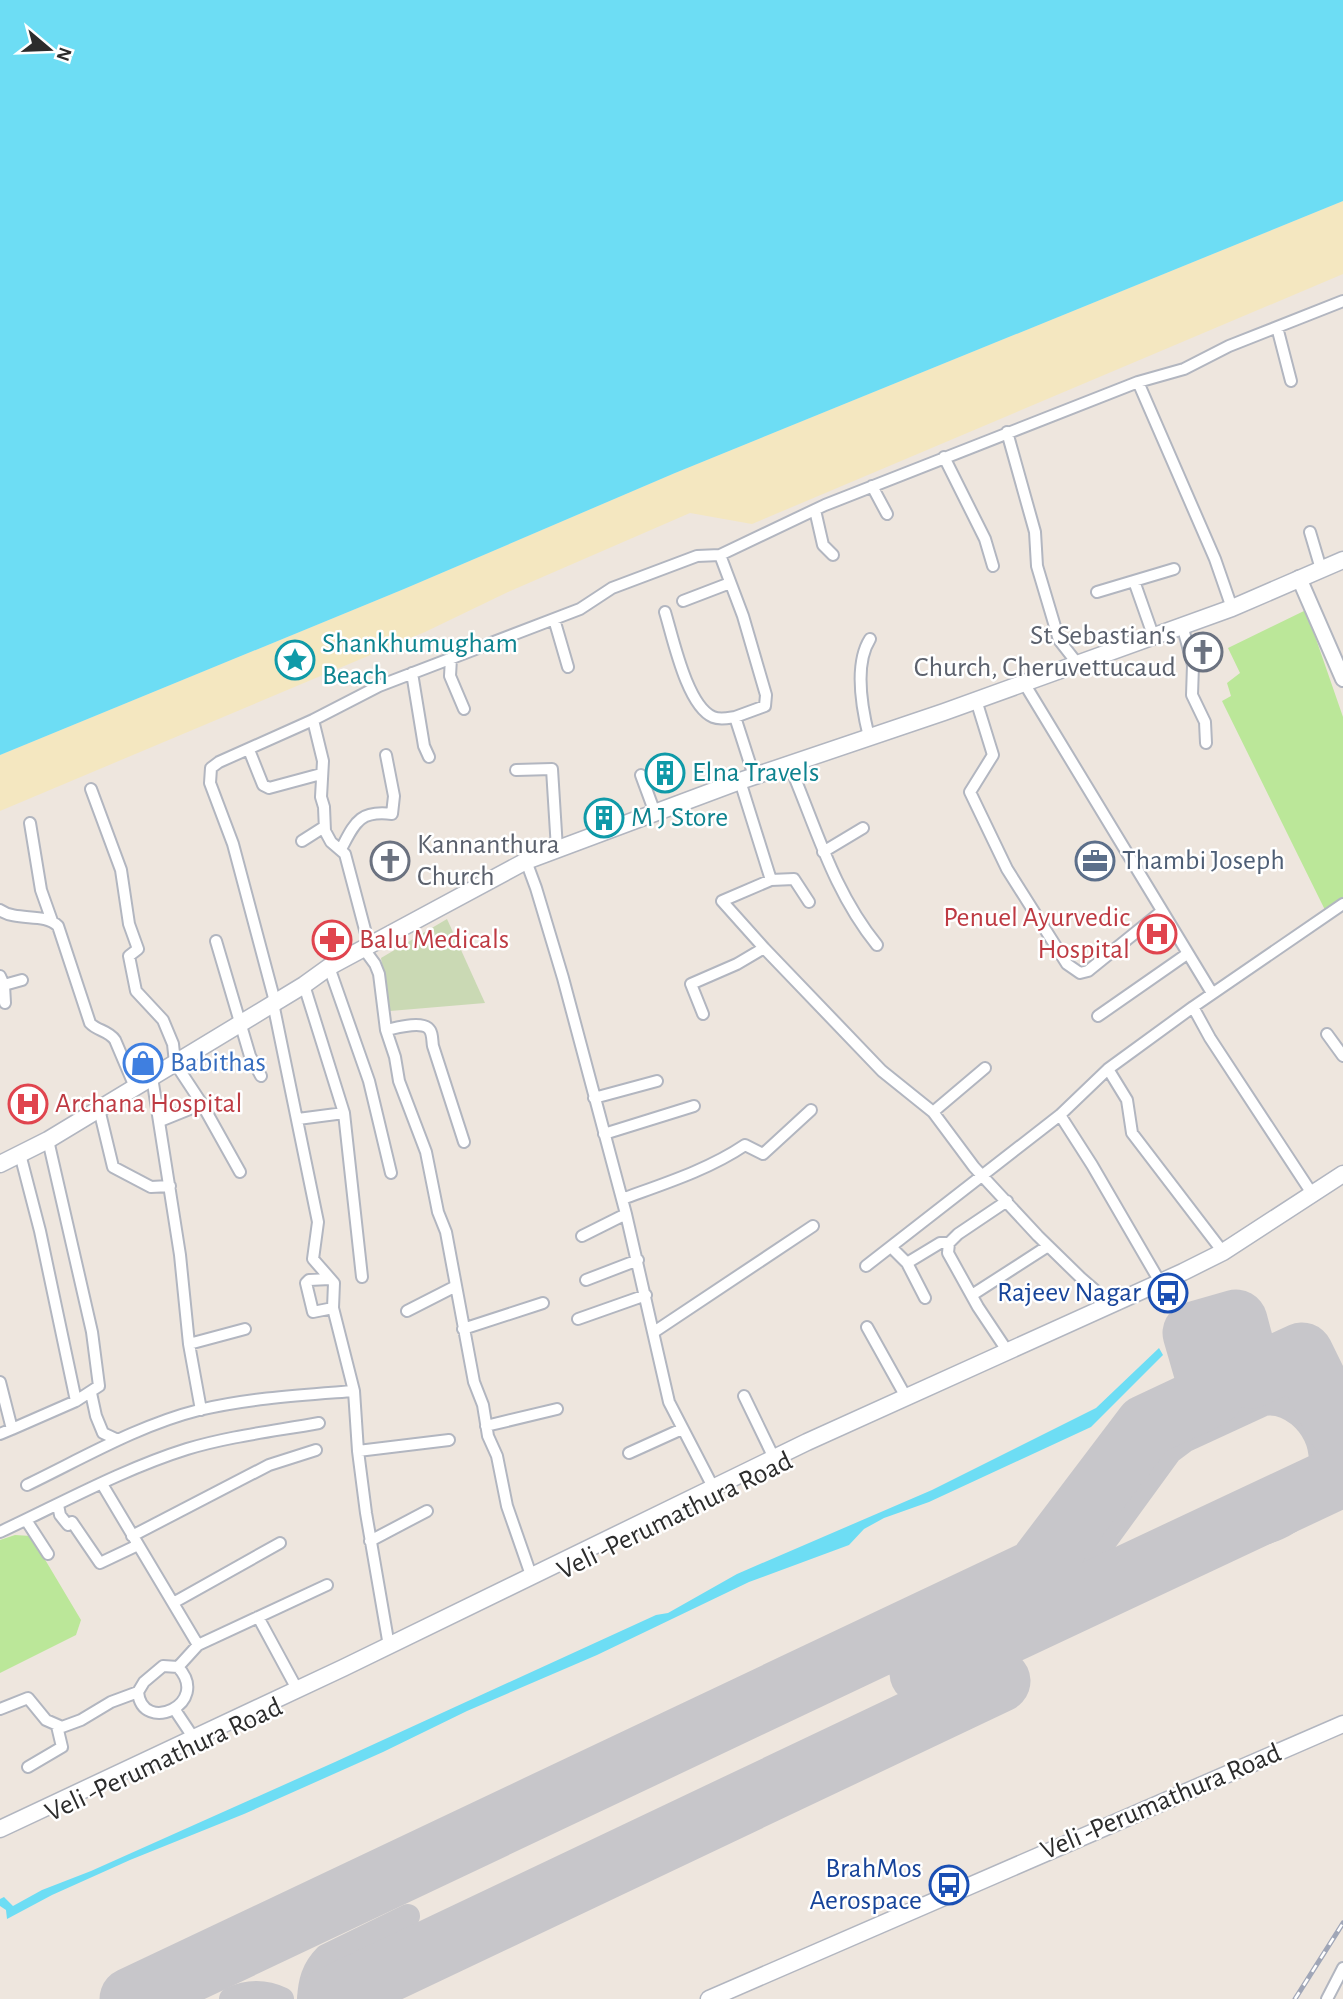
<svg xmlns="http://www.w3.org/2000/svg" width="1343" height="1999" viewBox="0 0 1343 1999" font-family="'Alegreya Sans',sans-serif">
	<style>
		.green { fill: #bbe799 }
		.sand { fill: #f4e7c0 }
		.cemetery { fill: #cad9b4 }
		.water { fill: #6dddf4 }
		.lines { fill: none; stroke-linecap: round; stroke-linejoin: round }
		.taxiway { stroke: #c7c6ca; stroke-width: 24 }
		.runway { stroke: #c7c6ca; stroke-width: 63 }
		.minor-casing { stroke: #b2b6c0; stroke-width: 14 }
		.tertiary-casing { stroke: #b2b6c0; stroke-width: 18 }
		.secondary-casing { stroke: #b2b6c0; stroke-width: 19 }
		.minor { stroke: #fff; stroke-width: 10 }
		.tertiary { stroke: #fff; stroke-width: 14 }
		.secondary { stroke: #fff; stroke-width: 16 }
		.rail-casing { stroke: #a0a6b7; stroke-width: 5 }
		.rail { stroke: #fff; stroke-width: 2.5; stroke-dasharray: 8; stroke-linecap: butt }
		.labels { text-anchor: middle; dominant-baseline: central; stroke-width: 5; stroke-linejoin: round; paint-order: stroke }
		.worship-label { font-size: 28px; fill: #5b616d; stroke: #fff; text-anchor: end }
		.culture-label { font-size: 28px; fill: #0d838f; stroke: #fff; text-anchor: start }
		.service-label { font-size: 28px; fill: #4e5e75; stroke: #fff; text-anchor: start }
		.health-label { font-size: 28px; fill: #be3a42; stroke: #fff; text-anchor: start }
		.shop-label { font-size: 28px; fill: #366cbe; stroke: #fff; text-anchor: start }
		.transit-label { font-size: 28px; fill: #164399; stroke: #fff; text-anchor: end }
		.street-label { font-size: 28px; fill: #2c2c2c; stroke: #fff }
	</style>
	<rect width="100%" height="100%" fill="#eee6de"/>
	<path class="green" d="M 1306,610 L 1343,717 L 1343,897 L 1325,910 L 1222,701 L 1231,696 L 1227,683 L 1240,673 L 1228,648 Z
		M 15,1535 L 31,1536 L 81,1620 L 76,1635 L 0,1673 L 0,1540 Z"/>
	<path class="sand" d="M 1343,201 L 1343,274 L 752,524 L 690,513 L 508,592 L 425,632 L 0,811 L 0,755 L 404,589 L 675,473 Z"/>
	<path class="cemetery" d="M 447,919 L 485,1003 L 390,1011 L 381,958 Z"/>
	<path class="water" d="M 0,0 L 1343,0 L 1343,201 L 675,473 L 404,589 L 0,755 Z
		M 1159,1348 L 1163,1355 L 1091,1427 L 929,1502 L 884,1518 L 864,1529 L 849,1545 L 749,1582 L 597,1655 L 467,1711 L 383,1752 L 244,1814 L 130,1860 L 52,1895 L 7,1919 L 6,1910 L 0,1906 L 0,1899 L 4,1897 L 13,1906 L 42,1890 L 91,1871 L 335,1762 L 656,1615 L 668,1613 L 737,1574 L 932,1490 L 1096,1408 Z"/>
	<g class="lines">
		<path class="taxiway" d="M 978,1647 L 1041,1618 L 1063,1599 L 1170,1452 L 1186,1440 L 1264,1404 C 1276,1402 1289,1407 1299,1415 C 1334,1445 1324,1496 1289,1522 C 1272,1533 1252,1537 1232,1537 C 1227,1537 1221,1536 1216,1537 C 1211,1538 1206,1541 1201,1543
			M 231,1999 C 248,1991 265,1991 282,1999
			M 309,1999 C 310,1982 313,1969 326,1956 L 408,1916"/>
		<path class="runway" d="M 921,1673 L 1343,1475
			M 131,1999 L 1037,1570 L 1146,1426 L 1212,1395 L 1194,1333 L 1236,1321 L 1251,1377 L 1302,1354 L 1338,1427 L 1343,1424
			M 329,1999 L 999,1681"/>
		<defs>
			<path id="minor" d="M 1277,327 L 1291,381
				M 1138,382 L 1215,559 L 1232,608
				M 1007,432 L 1035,532 L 1037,566 L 1059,640 L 1077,663
				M 944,457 L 985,539 L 993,566
				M 872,486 L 887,514
				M 815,510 L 823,545 L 833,555
				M 1310,532 L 1321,569
				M 720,555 L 825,505 L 1138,382 L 1184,369 L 1229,346 L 1343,301
				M 1134,581 L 1153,635
				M 1097,592 L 1174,569
				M 683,601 L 730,583
				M 665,612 C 673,638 687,706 713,717 C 720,720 728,718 735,717
				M 554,619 L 568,667
				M 1182,625 L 1193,665 L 1192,695 L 1205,722 L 1206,743
				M 451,658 L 450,676 L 464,709
				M 412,673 L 424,746 L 429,757
				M 1024,683 L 1212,993
				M 976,700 L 993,755 L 970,792 L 1007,869 L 1067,964 L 1080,973 L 1088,971 L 1161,912
				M 313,720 L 323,761 L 321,797 L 324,807 L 325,831 L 331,842 L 345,854 L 369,945
				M 869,737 C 862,709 854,664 870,639
				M 249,750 L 263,785 L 269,788 L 321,774
				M 789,764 C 816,827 833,891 877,945
				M 516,770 L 552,769 L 557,849
				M 641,775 L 655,813
				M 740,781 L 771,880 L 722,901 L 764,948
				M 91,789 L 121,870 L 129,924 L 138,949 L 129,956 L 136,991 L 163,1020 L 173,1044 L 175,1063 L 202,1104 L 240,1172
				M 30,823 L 41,890 L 52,921
				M 302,841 L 324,827
				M 341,849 C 355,823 359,810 392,814 L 394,796 L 386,755
				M 823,852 L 863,828
				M 526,861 L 536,888 L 563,978 L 626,1214 L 669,1402 L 713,1487
				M 771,880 L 794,879 L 809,902
				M 0,910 C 17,922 44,912 58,926 L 90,1023 C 97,1031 108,1030 115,1040 L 135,1087
				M 216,941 L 250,1056 L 261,1076
				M 364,949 L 375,964 L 379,974 L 386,1030 L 395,1057 L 399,1081 L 426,1152 L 438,1212 L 446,1232 L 474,1382 L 483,1405 L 488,1436 L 497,1456 L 507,1506 L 531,1575
				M 329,967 L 369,1081 L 391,1173
				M 0,976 L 4,985 L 5,1003
				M 4,985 L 22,980
				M 304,985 L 344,1113 L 362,1277
				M 703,1014 L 691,984 L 737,964 L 764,948 L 882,1071 L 933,1112 L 974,1167 L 1038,1236 L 1081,1278 L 1111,1304
				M 1098,1016 L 1187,954
				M 386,1030 C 396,1028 419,1021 428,1028 C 433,1032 432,1041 433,1046 L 464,1142
				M 1327,1034 L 1343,1056
				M 1108,1069 L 1127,1100 L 1132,1133 L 1223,1252
				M 152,1077 L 180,1255 L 189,1344 L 201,1410
				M 594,1098 L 657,1081
				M 99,1109 L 113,1167 L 151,1187 L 170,1186
				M 933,1112 L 985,1068
				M 1060,1115 L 1092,1165 L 1160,1282
				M 298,1119 L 344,1113
				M 160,1121 L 202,1104
				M 604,1134 L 694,1106
				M 20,1154 L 40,1231 L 76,1401
				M 1313,1195 L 1210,1038 L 1193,1007 L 1343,904
				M 622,1199 C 663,1184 708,1170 745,1145 L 763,1154 L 811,1110
				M 1007,1201 L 958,1234 L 949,1243 L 948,1253 L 978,1307 L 1008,1352
				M 582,1236 L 626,1214
				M 891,1247 L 907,1263 L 925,1298
				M 907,1263 L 940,1243 L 949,1243
				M 866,1266 L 1060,1115 L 1108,1069 L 1193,1007
				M 330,1279 L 309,1280 L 306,1283 L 313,1312 L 333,1308
				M 586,1280 L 638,1260
				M 972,1295 L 1048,1246
				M 407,1311 L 456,1286
				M 578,1319 L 646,1295
				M 867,1327 L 906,1397
				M 463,1329 L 543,1303
				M 654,1332 L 813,1226
				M 189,1344 L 245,1329
				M 0,1382 L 12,1429 L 0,1434
				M 354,1391 L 333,1308 L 334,1283 L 313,1259 L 318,1222 L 273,1003 L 274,998 L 233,844 L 210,783 L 211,768 L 219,762 L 313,720 L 379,686 L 580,609 L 612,588 L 697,556 L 720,555 L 743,616 L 766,695 L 765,706 L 735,717 L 754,776
				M 91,1393 L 96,1416 L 103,1433 L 118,1440
				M 744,1396 L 774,1458
				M 486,1426 L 557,1409
				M 12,1429 L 76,1401 L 99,1386 L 92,1332 L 48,1140
				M 358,1451 L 449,1440
				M 629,1453 L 682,1429
				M 102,1484 L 198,1645
				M 27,1485 C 83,1458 139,1425 199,1410 C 249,1398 303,1395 354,1391 L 358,1451 L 366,1513 L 389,1646
				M 58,1505 L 60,1515 L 68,1525 L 72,1522 L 100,1563 L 138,1545
				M 26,1520 L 48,1554
				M 0,1532 C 60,1504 123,1469 187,1449 C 230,1436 275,1431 319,1423
				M 132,1536 L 269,1465 L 316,1450
				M 370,1541 L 427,1511
				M 173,1603 L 280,1543
				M 258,1617 L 297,1689
				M 163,1666 L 178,1667 C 212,1704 142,1735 138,1692 L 144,1682 Z
				M 178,1667 L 198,1645 L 327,1585
				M 0,1709 L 28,1698 L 46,1720 L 62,1727 L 81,1720 L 111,1702 L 138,1692
				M 175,1710 L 193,1737
				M 28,1767 L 62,1747 L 57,1726
				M 1327,1999 L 1343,1968"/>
			<path id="tertiary" d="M 1299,578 L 1343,679"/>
			<path id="secondary" d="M 0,1164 L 48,1140 L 304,985 L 329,967 L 526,861 L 740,781 L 944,712 L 1232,608 L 1343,560
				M 0,1829 L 343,1668 L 807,1442 L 1183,1272 L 1223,1252 L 1343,1174
				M 709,1999 L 1343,1724"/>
		</defs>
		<use href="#minor" class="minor-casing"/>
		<use href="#tertiary" class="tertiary-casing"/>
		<use href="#secondary" class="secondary-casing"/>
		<use href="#minor" class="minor"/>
		<use href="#tertiary" class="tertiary"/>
		<use href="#secondary" class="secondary"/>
		<defs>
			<path id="rail" d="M 1295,1999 L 1343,1923"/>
		</defs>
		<use href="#rail" class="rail-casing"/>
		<use href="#rail" class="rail"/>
	</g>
	<defs>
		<symbol id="church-ring" viewBox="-11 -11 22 22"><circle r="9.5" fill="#fff" stroke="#6b7280" stroke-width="1.5"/><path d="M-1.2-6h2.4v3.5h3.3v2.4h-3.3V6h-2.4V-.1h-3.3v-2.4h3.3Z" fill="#6b7280"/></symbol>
		<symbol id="sight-ring" viewBox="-11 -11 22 22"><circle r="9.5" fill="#fff" stroke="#0f9aa8" stroke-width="1.5"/><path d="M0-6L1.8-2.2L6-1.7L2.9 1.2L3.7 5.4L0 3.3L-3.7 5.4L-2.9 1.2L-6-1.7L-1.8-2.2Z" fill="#0f9aa8"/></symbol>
		<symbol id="building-ring" viewBox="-11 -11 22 22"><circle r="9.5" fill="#fff" stroke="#0f9aa8" stroke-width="1.5"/><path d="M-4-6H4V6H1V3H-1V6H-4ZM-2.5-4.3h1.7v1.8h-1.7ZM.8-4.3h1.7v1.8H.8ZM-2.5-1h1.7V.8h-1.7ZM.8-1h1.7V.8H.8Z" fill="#0f9aa8"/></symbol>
		<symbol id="office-ring" viewBox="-11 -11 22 22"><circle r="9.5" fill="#fff" stroke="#5c6f8a" stroke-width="1.5"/><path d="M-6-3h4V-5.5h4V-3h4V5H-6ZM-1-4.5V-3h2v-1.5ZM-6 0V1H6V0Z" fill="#5c6f8a"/></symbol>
		<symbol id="hospital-ring" viewBox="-11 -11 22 22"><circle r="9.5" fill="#fff" stroke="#e0444e" stroke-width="1.5"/><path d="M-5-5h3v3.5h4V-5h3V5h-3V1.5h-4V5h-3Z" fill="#e0444e"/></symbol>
		<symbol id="pharmacy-ring" viewBox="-11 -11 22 22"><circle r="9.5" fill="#fff" stroke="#e0444e" stroke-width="1.5"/><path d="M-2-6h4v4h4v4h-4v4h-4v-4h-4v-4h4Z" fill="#e0444e"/></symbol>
		<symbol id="shop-ring" viewBox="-11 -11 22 22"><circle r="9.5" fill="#fff" stroke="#3f7fe0" stroke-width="1.5"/><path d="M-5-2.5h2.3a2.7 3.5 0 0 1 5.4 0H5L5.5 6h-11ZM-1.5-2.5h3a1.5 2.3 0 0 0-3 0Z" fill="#3f7fe0"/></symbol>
		<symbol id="bus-ring" viewBox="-11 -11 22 22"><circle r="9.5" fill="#fff" stroke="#1a4fb4" stroke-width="1.5"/><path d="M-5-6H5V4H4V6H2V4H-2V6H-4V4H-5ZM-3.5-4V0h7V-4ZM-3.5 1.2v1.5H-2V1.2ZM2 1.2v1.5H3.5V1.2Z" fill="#1a4fb4"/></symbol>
	</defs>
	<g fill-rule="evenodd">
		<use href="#church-ring" x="1181" y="630" width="44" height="44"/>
		<use href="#sight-ring" x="273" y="638" width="44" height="44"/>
		<use href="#building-ring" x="643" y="751" width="44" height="44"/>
		<use href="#building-ring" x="582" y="796" width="44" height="44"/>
		<use href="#church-ring" x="368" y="839" width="44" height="44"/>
		<use href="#office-ring" x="1073" y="839" width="44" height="44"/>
		<use href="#hospital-ring" x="1135" y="912" width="44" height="44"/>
		<use href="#pharmacy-ring" x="310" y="918" width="44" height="44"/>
		<use href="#shop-ring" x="121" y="1041" width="44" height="44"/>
		<use href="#hospital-ring" x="6" y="1082" width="44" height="44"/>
		<use href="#bus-ring" x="1146" y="1271" width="44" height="44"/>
		<use href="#bus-ring" x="927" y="1863" width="44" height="44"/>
	</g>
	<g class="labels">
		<g class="worship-label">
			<text x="1176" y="636">St Sebastian's<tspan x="1176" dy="32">Church, Cheruvettucaud</tspan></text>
			<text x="417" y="845" text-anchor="start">Kannanthura<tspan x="417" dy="32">Church</tspan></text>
		</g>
		<g class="culture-label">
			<text x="322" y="644">Shankhumugham<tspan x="322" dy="32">Beach</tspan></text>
			<text x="692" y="773">Elna Travels</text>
			<text x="631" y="818">M J Store</text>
		</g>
		<g class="service-label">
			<text x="1122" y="861">Thambi Joseph</text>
		</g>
		<g class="health-label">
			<text x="1130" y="918" text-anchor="end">Penuel Ayurvedic<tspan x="1130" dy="32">Hospital</tspan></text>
			<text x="359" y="940">Balu Medicals</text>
			<text x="55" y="1104">Archana Hospital</text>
		</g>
		<g class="shop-label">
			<text x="170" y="1063">Babithas</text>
		</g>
		<g class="transit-label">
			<text x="1141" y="1293">Rajeev Nagar</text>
			<text x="922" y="1869">BrahMos<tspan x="922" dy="32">Aerospace</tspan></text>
		</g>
		<g class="street-label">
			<text transform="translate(675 1516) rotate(-26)">Veli -Perumathura Road</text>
			<text transform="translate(164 1760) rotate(-25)">Veli -Perumathura Road</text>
			<text transform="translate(1161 1802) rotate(-23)">Veli -Perumathura Road</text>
		</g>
	</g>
	<g transform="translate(49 49) rotate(109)" stroke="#ffffff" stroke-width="5" paint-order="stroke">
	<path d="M0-5L12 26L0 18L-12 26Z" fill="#2c2c2c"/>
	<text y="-10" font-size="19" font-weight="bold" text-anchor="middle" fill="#2c2c2c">N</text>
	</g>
</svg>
